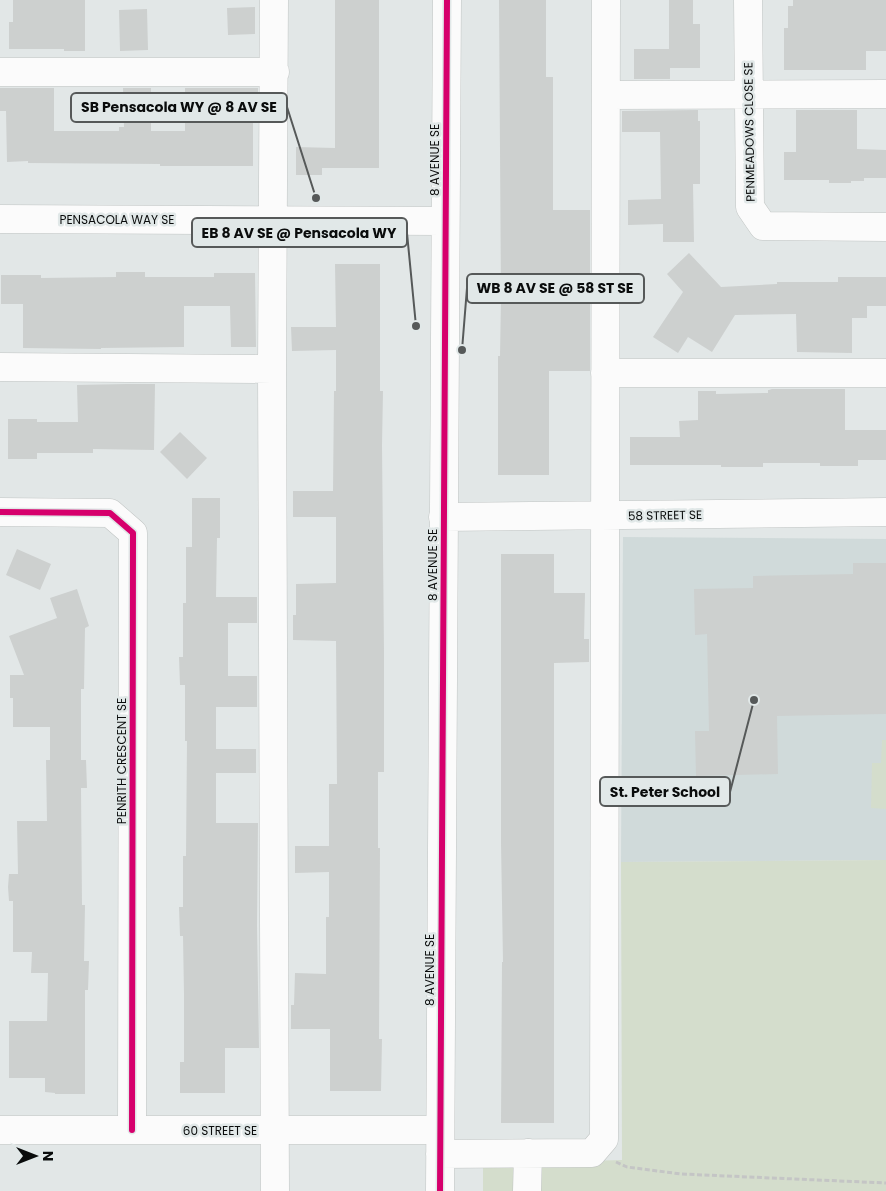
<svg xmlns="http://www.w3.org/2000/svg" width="886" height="1191" viewBox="0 0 886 1191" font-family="Poppins,sans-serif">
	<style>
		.built { fill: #d0dada }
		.green { fill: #d4ddcc }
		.building { fill: #cdd0cf }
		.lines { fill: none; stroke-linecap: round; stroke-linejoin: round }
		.minor-casing { stroke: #c1c5c4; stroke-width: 29 }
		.path { stroke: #c4c5c5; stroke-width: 3; stroke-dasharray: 5 2.5; stroke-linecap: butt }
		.minor { stroke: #fbfbfb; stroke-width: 28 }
		.cycleway-casing { stroke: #e1e8e8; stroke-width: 9 }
		.cycleway { stroke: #d6006c; stroke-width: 6 }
		.labels { text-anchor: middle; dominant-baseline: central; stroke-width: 5; stroke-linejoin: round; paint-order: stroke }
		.street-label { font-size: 12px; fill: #0a0c0c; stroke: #e1e8e8 }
		.leader { fill: none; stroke: #565959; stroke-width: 2 }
		.callout-dot { fill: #565959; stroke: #e1e8e8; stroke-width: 2 }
		.callout { fill: #e1e8e8; stroke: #565959; stroke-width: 2 }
		.callout-label { font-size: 14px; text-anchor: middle; font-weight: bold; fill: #0a0c0c }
	</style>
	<rect width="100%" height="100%" fill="#e2e7e7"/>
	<path class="built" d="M 623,537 L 886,539 L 886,860 L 621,862 Z"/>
	<path class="green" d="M 882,740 L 886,740 L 886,809 L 871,808 L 872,763 L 881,763 Z
		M 886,860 L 886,1191 L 483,1191 L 483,1164 L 622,1160 L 621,862 Z"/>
	<path class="building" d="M 13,0 L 85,0 L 85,51 L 64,51 L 64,49 L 9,49 L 9,22 L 13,22 Z
		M 335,0 L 379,0 L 379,168 L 322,168 L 322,175 L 296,175 L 296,147 L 335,148 Z
		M 499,0 L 546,0 L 546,77 L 553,77 L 553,210 L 590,210 L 590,371 L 549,371 L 549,475 L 498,475 L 498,356 L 500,356 L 501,298 Z
		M 669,0 L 693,0 L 693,24 L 700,24 L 700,68 L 670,68 L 670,79 L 634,79 L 634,49 L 669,49 Z
		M 793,0 L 886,0 L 886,51 L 866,51 L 866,70 L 784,70 L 784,28 L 788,28 L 788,6 L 793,6 Z
		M 255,7 L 255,34 L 228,35 L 227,8 Z
		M 147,9 L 148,50 L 120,51 L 119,10 Z
		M 0,88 L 54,88 L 54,131 L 119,131 L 119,127 L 124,127 L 123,88 L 151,88 L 151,131 L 185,131 L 185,88 L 258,88 L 258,112 L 253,112 L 253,166 L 160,166 L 160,164 L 28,163 L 28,161 L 7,162 L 6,111 L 0,111 Z
		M 698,110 L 698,121 L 700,121 L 700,184 L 693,184 L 694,242 L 663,242 L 663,224 L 628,225 L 628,200 L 661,199 L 660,132 L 622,132 L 622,111 Z
		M 796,110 L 857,110 L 857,149 L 886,150 L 886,178 L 864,178 L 864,181 L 851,181 L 851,183 L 829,183 L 829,180 L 784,180 L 784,152 L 796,152 Z
		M 689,253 L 721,287 L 777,284 L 777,282 L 838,282 L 838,277 L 886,277 L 886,306 L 867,306 L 867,318 L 852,318 L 852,353 L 797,352 L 796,314 L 735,315 L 712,352 L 688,337 L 678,353 L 653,337 L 683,292 L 667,274 Z
		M 335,264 L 380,264 L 380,391 L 383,391 L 382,445 L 384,652 L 384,772 L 378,772 L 378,848 L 380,848 L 379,1039 L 382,1039 L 381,1091 L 330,1091 L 330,1029 L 291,1029 L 291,1005 L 294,1005 L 295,973 L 326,974 L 326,917 L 329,917 L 329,872 L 295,873 L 295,846 L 329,846 L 329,784 L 337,784 L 336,641 L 293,640 L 293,615 L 296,615 L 296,584 L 336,583 L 336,517 L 293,517 L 293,491 L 333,491 L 334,391 L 336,391 L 336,350 L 292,351 L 291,327 L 336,327 Z
		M 116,272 L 145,272 L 145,277 L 214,277 L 214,273 L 255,273 L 256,347 L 231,347 L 230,306 L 184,306 L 184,347 L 101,348 L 101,349 L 23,348 L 23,304 L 1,304 L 1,275 L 41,275 L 41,278 L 116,277 Z
		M 126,384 L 155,384 L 154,450 L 93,449 L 93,453 L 37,453 L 37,459 L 8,459 L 8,419 L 37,419 L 37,422 L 78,422 L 77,385 Z
		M 769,389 L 845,389 L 845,430 L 886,430 L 886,460 L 858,460 L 858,466 L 820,466 L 820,463 L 763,463 L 763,467 L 721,467 L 721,465 L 630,465 L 630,437 L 680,437 L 679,421 L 698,420 L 698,391 L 716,391 L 716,394 L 768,393 L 768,390 L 772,390 Z
		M 180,432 L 207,458 L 187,479 L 160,452 Z
		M 192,498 L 220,498 L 220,538 L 217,538 L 216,597 L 257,597 L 257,623 L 228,623 L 228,676 L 257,676 L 257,707 L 216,707 L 216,749 L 256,749 L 256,773 L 216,773 L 216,823 L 258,823 L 257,926 L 259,1048 L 225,1048 L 225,1093 L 180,1093 L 180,1062 L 184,1062 L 184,994 L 183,936 L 180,936 L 179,907 L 183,907 L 183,856 L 186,856 L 187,741 L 185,741 L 185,685 L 180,685 L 179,657 L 183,657 L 183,603 L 186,603 L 186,547 L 192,547 Z
		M 17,549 L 51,564 L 40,590 L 6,575 Z
		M 501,554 L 554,554 L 554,593 L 585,593 L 584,639 L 589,639 L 589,662 L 554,663 L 554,1123 L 501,1123 L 502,962 L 503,962 L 501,843 Z
		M 853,563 L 886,563 L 886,714 L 777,716 L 778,774 L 696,776 L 695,731 L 709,731 L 707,634 L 695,635 L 694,589 L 753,588 L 753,576 L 853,574 Z
		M 77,589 L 89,626 L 85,628 L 84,689 L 81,689 L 81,760 L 86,760 L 87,788 L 81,788 L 82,905 L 85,905 L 84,961 L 89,961 L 88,990 L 85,990 L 85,1094 L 55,1094 L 55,1093 L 45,1092 L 45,1078 L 9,1078 L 9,1021 L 47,1021 L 48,973 L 31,973 L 32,952 L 13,952 L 13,901 L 9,901 L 8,887 L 9,874 L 18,874 L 17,821 L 47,821 L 46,760 L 50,760 L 50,727 L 13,727 L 13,698 L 10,698 L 10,675 L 24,675 L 9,636 L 57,618 L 50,598 Z"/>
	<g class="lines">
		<defs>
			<path id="minor" d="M 274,0 L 272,369 L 275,1191
				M 748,0 L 750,207 L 763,226 L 886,227
				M 0,72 L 275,72
				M 606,95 L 886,94
				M 0,219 L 445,221
				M 0,367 L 272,369
				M 605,373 L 886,373
				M 0,512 L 110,513 L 133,533 L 132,1130
				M 443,517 L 886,512
				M 0,1130 L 440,1130
				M 440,1154 L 592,1153 L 604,1139 L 606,0
				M 440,1191 L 447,0
				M 527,1191 L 528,1153"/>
		</defs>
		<use href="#minor" class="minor-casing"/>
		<path class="path" d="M 616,1162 L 627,1167 L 681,1174 L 886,1183"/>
		<use href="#minor" class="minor"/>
		<defs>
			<path id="cycleway" d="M 0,512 L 110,513 L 133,533 L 132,1130
				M 440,1191 L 447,0"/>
		</defs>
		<use href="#cycleway" class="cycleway-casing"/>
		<use href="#cycleway" class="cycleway"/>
	</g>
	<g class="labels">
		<g class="street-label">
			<text transform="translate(749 132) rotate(-91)">PENMEADOWS CLOSE SE</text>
			<text transform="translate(434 160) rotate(-90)">8 AVENUE SE</text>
			<text x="117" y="219">PENSACOLA WAY SE</text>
			<text transform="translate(665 515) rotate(-1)">58 STREET SE</text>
			<text transform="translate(432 565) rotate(-90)">8 AVENUE SE</text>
			<text transform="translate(121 761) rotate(-90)">PENRITH CRESCENT SE</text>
			<text transform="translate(429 970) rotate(-90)">8 AVENUE SE</text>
			<text x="220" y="1130">60 STREET SE</text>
		</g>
	</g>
	<path class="leader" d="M316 198L287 107M416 326L407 233M462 350L467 288M754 700L730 792"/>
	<g class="callout-dot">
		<circle cx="316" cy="198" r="5"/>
		<circle cx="416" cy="326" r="5"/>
		<circle cx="462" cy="350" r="5"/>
		<circle cx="754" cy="700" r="5"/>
	</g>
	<g class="callout">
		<rect x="71" y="93" width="216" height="29" rx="5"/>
		<rect x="192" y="218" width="215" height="29" rx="5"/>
		<rect x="467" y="274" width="177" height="29" rx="5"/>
		<rect x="600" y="777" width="130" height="29" rx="5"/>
	</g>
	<g class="callout-label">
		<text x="179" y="112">SB Pensacola WY @ 8 AV SE</text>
		<text x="299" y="238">EB 8 AV SE @ Pensacola WY</text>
		<text x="555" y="293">WB 8 AV SE @ 58 ST SE</text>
		<text x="665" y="797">St. Peter School</text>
	</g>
	<g transform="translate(35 1156) rotate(90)" stroke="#e1e8e8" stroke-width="4" paint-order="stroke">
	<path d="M0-4L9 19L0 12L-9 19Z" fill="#0a0c0c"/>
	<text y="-8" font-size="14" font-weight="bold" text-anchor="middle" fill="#0a0c0c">N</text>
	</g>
</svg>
